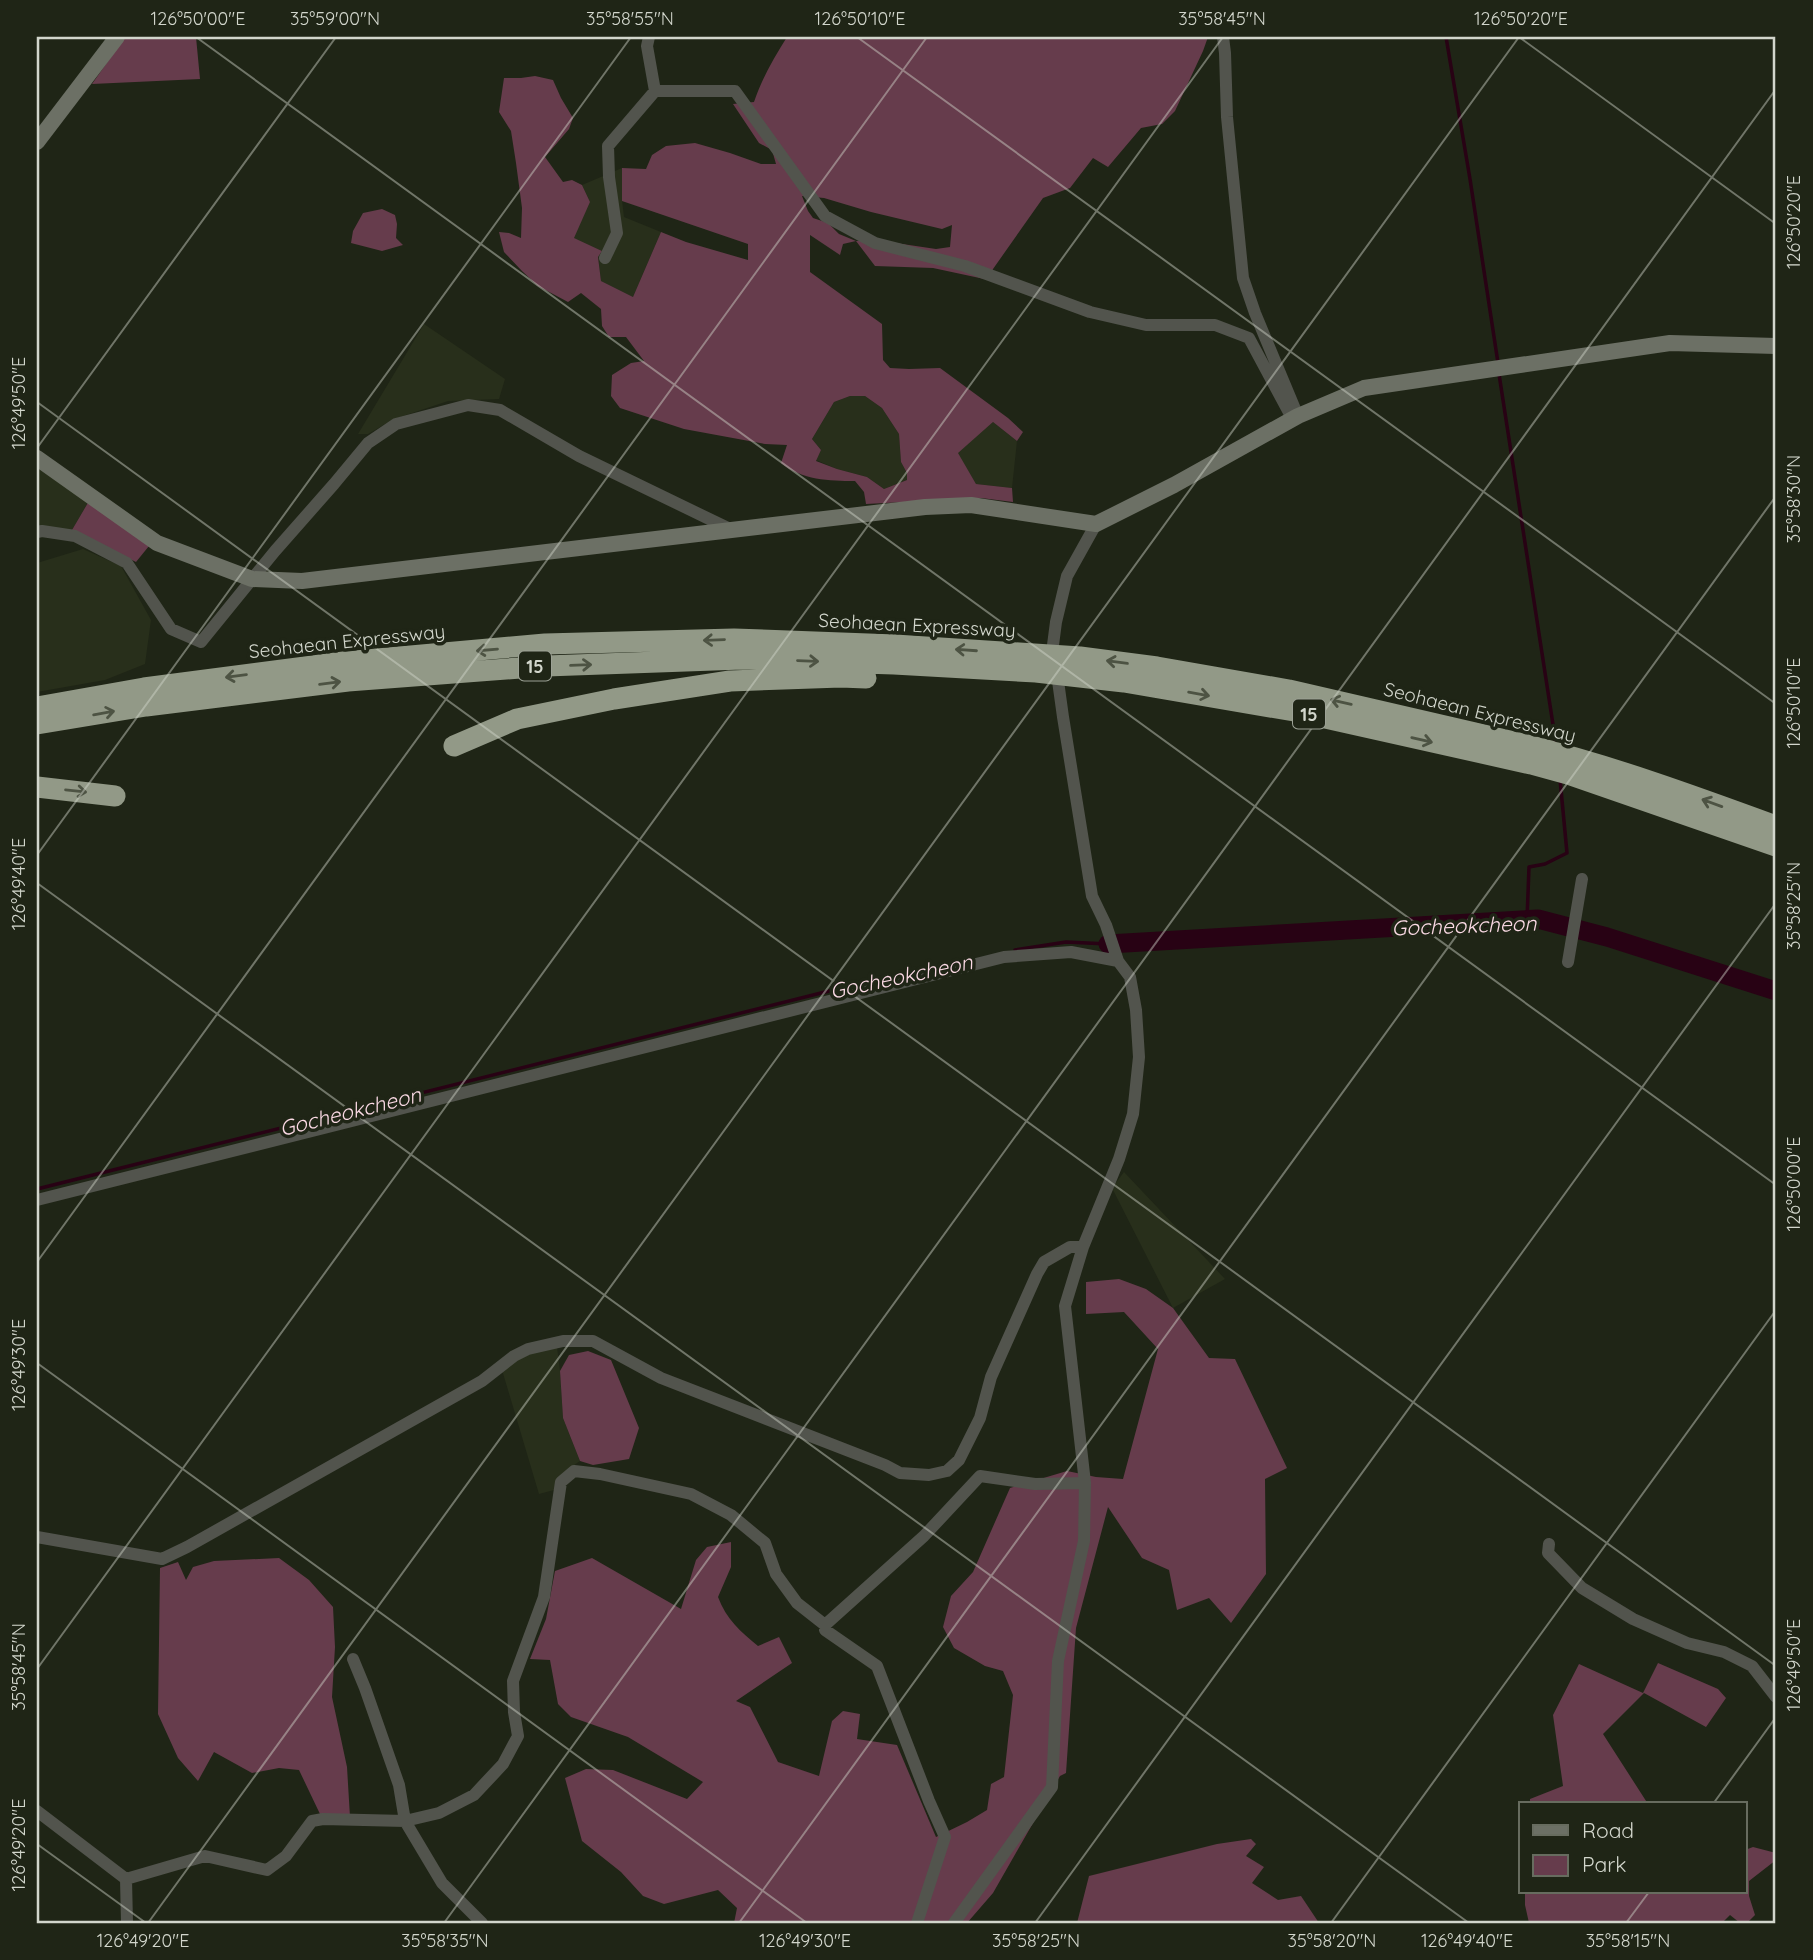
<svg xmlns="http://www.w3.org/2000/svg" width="1813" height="1960" viewBox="0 0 1813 1960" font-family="Quicksand,sans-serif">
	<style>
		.built { fill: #282f1b }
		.green { fill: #663c4c; fill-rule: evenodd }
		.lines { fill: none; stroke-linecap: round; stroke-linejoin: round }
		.stream { stroke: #280214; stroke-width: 3.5 }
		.river { stroke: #280214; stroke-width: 19 }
		.street { stroke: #52544d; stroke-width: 12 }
		.secondary { stroke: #6c7065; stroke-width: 16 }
		.highway { stroke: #929987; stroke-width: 21 }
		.oneway { stroke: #4d5343 }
		.ticks { fill: none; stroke: #d2d6cc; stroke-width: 2; stroke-opacity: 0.45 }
		.labels { text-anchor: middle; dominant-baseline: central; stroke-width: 7; stroke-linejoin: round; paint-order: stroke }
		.shield { fill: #1f2516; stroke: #9ca195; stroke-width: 2 }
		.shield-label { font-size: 18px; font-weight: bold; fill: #d2d6cc }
		.street-label { font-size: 19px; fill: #d2d6cc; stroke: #1f2516 }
		.water-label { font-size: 21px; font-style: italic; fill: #fbdae5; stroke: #1f2516 }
		.neatline { fill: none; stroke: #d2d6cc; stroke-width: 2.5 }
		.ticks-label { font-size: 18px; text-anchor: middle; fill: #d2d6cc }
	</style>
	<rect width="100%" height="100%" fill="#1f2516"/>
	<path class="built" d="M 622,168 L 622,200 L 624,217 L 661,232 L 633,297 L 601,281 L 598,256 L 602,251 L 573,238 L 590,202 L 582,185 Z
		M 424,324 L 505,379 L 499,399 L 448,401 L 394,419 L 368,434 L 358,434 Z
		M 850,396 L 865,396 L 882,408 L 899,434 L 901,462 L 907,473 L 907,480 L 884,489 L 867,477 L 837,469 L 816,460 L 821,450 L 812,439 L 834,402 Z
		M 993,422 L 1017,441 L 1012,488 L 976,484 L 957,453 Z
		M 37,468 L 89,501 L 72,530 L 37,531 Z
		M 83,549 L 121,566 L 151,620 L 145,664 L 105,680 L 37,692 L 37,563 Z
		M 1124,1172 L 1225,1279 L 1173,1308 L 1112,1188 Z
		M 557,1347 L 560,1371 L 563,1418 L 580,1461 L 564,1472 L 554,1490 L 539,1494 L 502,1370 L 525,1354 Z"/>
	<path class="green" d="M 125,37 L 196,37 L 200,79 L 92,84 Z
		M 787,37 L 1208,37 L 1203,51 L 1175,111 L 1162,124 L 1141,128 L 1108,167 L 1093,158 L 1070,188 L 1043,198 L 993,269 L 989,280 L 933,268 L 875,266 L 856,241 L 843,244 L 840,255 L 810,235 L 810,272 L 882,324 L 883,360 L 890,368 L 909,369 L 940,368 L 1008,418 L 1023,432 L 1017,441 L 993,422 L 958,453 L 976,484 L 1012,488 L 1013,502 L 981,498 L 866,504 L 864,492 L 855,481 C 829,481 802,480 781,463 L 787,445 L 765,444 L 684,429 L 620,408 L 611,396 L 612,375 L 631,363 L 644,361 L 626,337 L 609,337 L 602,326 L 601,309 L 581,293 L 568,302 L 538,286 L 522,271 L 504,252 L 499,232 L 509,233 L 521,238 L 522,208 L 516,163 L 511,131 L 499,112 L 504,78 L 521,78 L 535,76 L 553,80 L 561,98 L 573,118 L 569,129 L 545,157 L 563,182 L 572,180 L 582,185 L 590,202 L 574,238 L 602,251 L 598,257 L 601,281 L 633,297 L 661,232 L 686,242 L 748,260 L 748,244 L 622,201 L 622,168 L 646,169 L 652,155 L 666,146 L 695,143 L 730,153 L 761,164 L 776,164 L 772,150 L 759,143 L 733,104 L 754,102 C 762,78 774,58 787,37 ZM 802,196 L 824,198 L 871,212 L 942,229 L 952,225 L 950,247 L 936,249 L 882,241 L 856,241 L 839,234 L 828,223 L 813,218 L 808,211 ZM 850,396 L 865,396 L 882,408 L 899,434 L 901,462 L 907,473 L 907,480 L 884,489 L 867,477 L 837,469 L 816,461 L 821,450 L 812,439 L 834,402 Z
		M 382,209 L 395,215 L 397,224 L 396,238 L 403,245 L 382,251 L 351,243 L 353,231 L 363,213 Z
		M 89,501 L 149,546 L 136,562 L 72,530 Z
		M 1119,1279 L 1146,1289 L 1173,1308 L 1209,1358 L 1235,1359 L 1287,1468 L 1265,1479 L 1266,1574 L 1231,1623 L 1209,1598 L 1177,1610 L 1169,1570 L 1142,1558 L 1108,1507 L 1076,1628 L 1066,1773 L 1060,1776 L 993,1893 L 967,1923 L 734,1923 L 737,1908 L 718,1890 L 664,1904 L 643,1896 L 621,1872 L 582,1841 L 565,1778 L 586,1769 L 613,1770 L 687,1799 L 703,1782 L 628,1737 L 571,1717 L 558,1704 L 550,1660 L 530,1659 L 546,1619 L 555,1571 L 592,1558 L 681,1609 L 696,1560 L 707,1547 L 731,1542 L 731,1567 L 718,1597 C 726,1619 741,1632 758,1646 L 779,1637 L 792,1663 L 736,1701 L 750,1707 L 778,1762 L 819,1776 L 832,1721 L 843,1711 L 860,1714 L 857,1739 L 897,1745 L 936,1837 L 967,1822 L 987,1810 L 991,1784 L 1004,1777 L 1013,1695 L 1003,1671 L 985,1666 L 954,1648 L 943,1627 L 951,1596 L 973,1572 L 1010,1488 L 1067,1471 L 1096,1477 L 1123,1479 L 1158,1349 L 1124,1312 L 1086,1314 L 1086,1282 Z
		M 588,1351 L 611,1360 L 639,1428 L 629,1459 L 593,1465 L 580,1461 L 563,1418 L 560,1371 L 569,1355 Z
		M 279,1558 L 309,1580 L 333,1607 L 335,1647 L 332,1697 L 347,1767 L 350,1817 L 320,1814 L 299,1770 L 279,1768 L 252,1773 L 214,1752 L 198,1781 L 178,1758 L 158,1714 L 160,1568 L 178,1562 L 186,1580 L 193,1567 L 214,1561 Z
		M 1658,1663 L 1718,1689 L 1726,1698 L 1706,1727 L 1644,1693 L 1603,1734 L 1648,1804 L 1530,1804 L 1530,1799 L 1563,1786 L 1553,1715 L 1579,1664 L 1643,1693 Z
		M 1251,1839 L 1256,1844 L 1246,1856 L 1264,1867 L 1252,1883 L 1278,1900 L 1301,1896 L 1319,1923 L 1077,1923 L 1089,1876 L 1217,1844 Z
		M 1753,1847 L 1776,1853 L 1776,1860 L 1749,1881 L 1749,1896 L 1755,1915 L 1747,1923 L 1740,1923 L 1730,1915 L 1722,1923 L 1529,1923 L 1525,1905 L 1525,1892 L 1745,1892 L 1745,1850 Z"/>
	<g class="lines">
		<path class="stream" d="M 1446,37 L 1470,179 L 1498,363
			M 1499,374 L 1556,744
			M 1527,920 L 1529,867 L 1545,864 L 1567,853 L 1560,779
			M 1015,950 L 1066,942 L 1108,944
			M 37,1189 L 857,984 L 959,962"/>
		<path class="river" d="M 1108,944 L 1538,919 L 1607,937 L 1776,991"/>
		<path class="street" d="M 1223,37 L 1225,53 L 1227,117 L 1243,278 L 1255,313 L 1295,409
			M 655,91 L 735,91 L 825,216 L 875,243 L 965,266 L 1090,312 L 1146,325 L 1215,325 L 1249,338 L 1293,420
			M 605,258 L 617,233 L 609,177 L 608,146 L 655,91 L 647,46 L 649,37
			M 37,532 L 42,531 L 75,536 L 127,563 L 171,629 L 201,642 L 275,551 L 334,484 L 368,443 L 396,424 L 468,405 L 500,410 L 579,456 L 732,530
			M 1568,962 L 1582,879
			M 37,1200 L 1004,957 L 1071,952 L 1118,961
			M 37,1537 L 162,1559 L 187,1547 L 482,1381 L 514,1356 L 528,1349 L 563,1341 L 593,1341 L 661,1378 L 885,1465 L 900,1473 L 929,1475 L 947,1471 L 959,1460 L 980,1418 L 991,1377 L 1037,1274 L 1044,1262 L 1070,1247 L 1083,1247
			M 1549,1544 L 1548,1553 L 1582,1588 L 1633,1619 L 1687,1643 L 1724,1652 L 1752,1666 L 1776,1697
			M 825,1630 L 877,1666 L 929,1801 L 945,1837 L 917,1923
			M 353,1659 L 365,1688 L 399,1785 L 405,1821 L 439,1813 L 474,1795 L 503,1764 L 518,1736 L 514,1712 L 513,1681 L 544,1597 L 561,1482 L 574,1471 L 600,1474 L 691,1494 L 731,1515 L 765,1543 L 776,1574 L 797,1603 L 825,1625 L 924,1536 L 980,1476 L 1035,1484 L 1085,1483
			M 37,1811 L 126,1879
			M 127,1923 L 126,1879 L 205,1856 L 267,1870 L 286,1856 L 312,1821 L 323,1819 L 405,1821 L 442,1883 L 482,1923
			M 954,1923 L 1052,1787 L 1058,1661 L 1084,1541 L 1085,1483 L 1065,1306 L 1083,1247 L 1119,1159 L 1133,1114 L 1139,1057 L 1136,1010 L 1130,977 L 1118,961 L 1106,925 L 1092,896 L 1063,717 L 1053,645 L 1056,622 L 1067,576 L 1096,524"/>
		<path class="secondary" d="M 37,142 L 117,37
			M 37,458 L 157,543 L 252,579 L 302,581 L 925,507 L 971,505 L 1096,524 L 1174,485 L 1298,416 L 1364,388 L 1670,343 L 1776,346"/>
		<path class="highway" d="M 37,707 L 144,688 L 344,662 L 545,644 L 734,639 L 895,645 L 1080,657 L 1157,667 L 1289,690 L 1527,745 C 1612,766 1694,796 1776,826
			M 37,724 L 146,706 L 348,681 L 546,666 L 742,659 L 894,664 L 1036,672 L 1124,682 L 1294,711 L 1531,764 L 1571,775 L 1776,846
			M 454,746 L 517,719 L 614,699 L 730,681 L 841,677 L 866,678
			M 37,787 L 115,796"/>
	</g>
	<defs><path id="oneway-shaft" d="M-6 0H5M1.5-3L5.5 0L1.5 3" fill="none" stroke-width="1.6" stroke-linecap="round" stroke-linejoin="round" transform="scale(1.75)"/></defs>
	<g class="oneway">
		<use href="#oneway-shaft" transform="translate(714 640) rotate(178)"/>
		<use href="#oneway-shaft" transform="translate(487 650) rotate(175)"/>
		<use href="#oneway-shaft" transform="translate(966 650) rotate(-176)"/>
		<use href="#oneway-shaft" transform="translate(808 661) rotate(2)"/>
		<use href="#oneway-shaft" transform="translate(1117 662) rotate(-172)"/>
		<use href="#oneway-shaft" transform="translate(581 665) rotate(-2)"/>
		<use href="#oneway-shaft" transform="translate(236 676) rotate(173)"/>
		<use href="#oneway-shaft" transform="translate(330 683) rotate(-7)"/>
		<use href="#oneway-shaft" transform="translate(1199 694) rotate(10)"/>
		<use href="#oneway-shaft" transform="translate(1341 702) rotate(-167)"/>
		<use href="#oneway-shaft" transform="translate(104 713) rotate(-10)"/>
		<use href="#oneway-shaft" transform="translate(1422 740) rotate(13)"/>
		<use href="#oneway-shaft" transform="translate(76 791) rotate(6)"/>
		<use href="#oneway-shaft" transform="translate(1712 803) rotate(-160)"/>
	</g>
	<path class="ticks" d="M 196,37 L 1776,1185M 857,37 L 1776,704M 1519,37 L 1776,224M 37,41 L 40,37M 37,402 L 1776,1666M 37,448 L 336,37M 37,855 L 631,37M 37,883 L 1469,1923M 37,1262 L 927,37M 37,1363 L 807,1923M 37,1669 L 1223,37M 1713,1804 L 1776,1717M 37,1844 L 146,1923M 148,1923 L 1519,37M 444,1923 L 1776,89M 739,1923 L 1776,496M 1035,1923 L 1776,903M 1331,1923 L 1776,1310M 1626,1923 L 1649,1892"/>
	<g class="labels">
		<g class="shield">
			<rect x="519" y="651.5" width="32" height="29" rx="5"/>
			<rect x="1293" y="699.5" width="32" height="29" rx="5"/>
		</g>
		<g class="shield-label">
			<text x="535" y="666">15</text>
			<text x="1309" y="714">15</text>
		</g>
		<g class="street-label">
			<text transform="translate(917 625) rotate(3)">Seohaean Expressway</text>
			<text transform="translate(347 641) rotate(-6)">Seohaean Expressway</text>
			<text transform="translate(1480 712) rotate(14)">Seohaean Expressway</text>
		</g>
		<g class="water-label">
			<text transform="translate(1464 925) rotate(-2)">Gocheokcheon</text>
			<text transform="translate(901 976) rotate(-12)">Gocheokcheon</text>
			<text transform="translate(350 1111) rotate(-14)">Gocheokcheon</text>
		</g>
	</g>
	<rect width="1813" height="1960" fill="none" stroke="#1f2516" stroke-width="77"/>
	<rect x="1519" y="1802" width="228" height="91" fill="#1f2516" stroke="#676c5f" stroke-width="2"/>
	<rect x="1533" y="1825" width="35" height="10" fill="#6c7065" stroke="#676c5f" stroke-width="2"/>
	<text x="1582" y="1838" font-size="21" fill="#d2d6cc">Road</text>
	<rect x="1533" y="1855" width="35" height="21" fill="#663c4c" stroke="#676c5f" stroke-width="2"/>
	<text x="1582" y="1872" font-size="21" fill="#d2d6cc">Park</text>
	<rect x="38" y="38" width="1736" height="1884" class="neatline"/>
	<g class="ticks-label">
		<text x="198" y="25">126°50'00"E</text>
		<text x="335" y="25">35°59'00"N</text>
		<text x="630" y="25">35°58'55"N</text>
		<text x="860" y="25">126°50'10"E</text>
		<text x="1222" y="25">35°58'45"N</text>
		<text x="1521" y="25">126°50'20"E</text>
		<text transform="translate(1794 222) rotate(-90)" y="6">126°50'20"E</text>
		<text transform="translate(19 403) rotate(-90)" y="6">126°49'50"E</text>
		<text transform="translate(1794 499) rotate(-90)" y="6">35°58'30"N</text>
		<text transform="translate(1794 703) rotate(-90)" y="6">126°50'10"E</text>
		<text transform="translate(19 884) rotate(-90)" y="6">126°49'40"E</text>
		<text transform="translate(1794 906) rotate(-90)" y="6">35°58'25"N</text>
		<text transform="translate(1794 1184) rotate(-90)" y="6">126°50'00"E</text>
		<text transform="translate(19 1365) rotate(-90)" y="6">126°49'30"E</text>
		<text transform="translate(1794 1665) rotate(-90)" y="6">126°49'50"E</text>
		<text transform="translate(19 1667) rotate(-90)" y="6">35°58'45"N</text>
		<text transform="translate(19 1845) rotate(-90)" y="6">126°49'20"E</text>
		<text x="143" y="1947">126°49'20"E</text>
		<text x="445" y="1947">35°58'35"N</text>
		<text x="805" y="1947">126°49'30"E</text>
		<text x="1036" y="1947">35°58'25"N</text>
		<text x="1332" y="1947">35°58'20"N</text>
		<text x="1467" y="1947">126°49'40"E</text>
		<text x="1628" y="1947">35°58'15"N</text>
	</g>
</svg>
